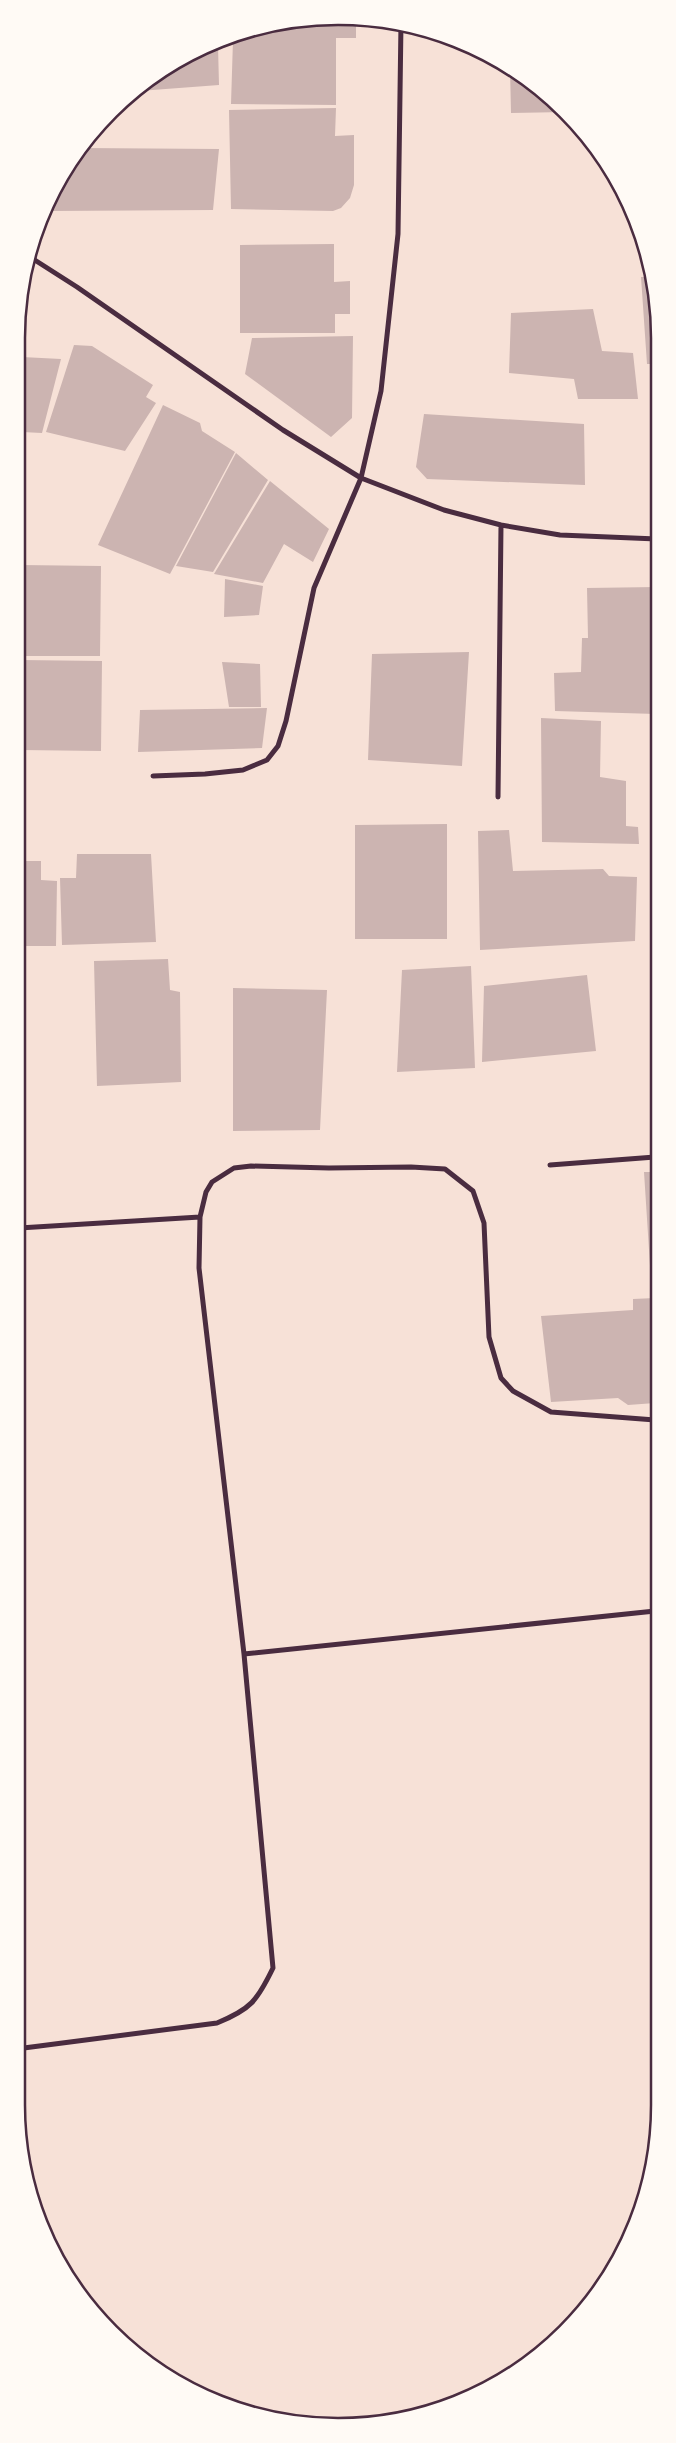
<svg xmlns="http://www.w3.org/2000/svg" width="676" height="2443" viewBox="0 0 676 2443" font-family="'Alegreya Sans',sans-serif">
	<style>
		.building { fill: #ccb4b1 }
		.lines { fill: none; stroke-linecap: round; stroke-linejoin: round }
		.minor { stroke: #4a2c40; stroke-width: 5 }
		.rim { fill: none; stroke: #4a2c40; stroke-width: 2.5 }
	</style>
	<rect width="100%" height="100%" fill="#f7e1d7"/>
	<path class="building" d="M 275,22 L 356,22 L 356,38 L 336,38 L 336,105 L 231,104 L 233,40 Z
		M 218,46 L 219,85 L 139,91 L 159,71 Z
		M 510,68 L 566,111 L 566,112 L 511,113 Z
		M 336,108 L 335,136 L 354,135 L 354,185 L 350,198 L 341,208 L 333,211 L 231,209 L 229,110 Z
		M 82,148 L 219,149 L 213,210 L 49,211 L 70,159 Z
		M 334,244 L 334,282 L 350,281 L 350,314 L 335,314 L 335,333 L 240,333 L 240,245 Z
		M 641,277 L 651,277 L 657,296 L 657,364 L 647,364 Z
		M 593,309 L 602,351 L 633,353 L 638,399 L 578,399 L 574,379 L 509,373 L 511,313 Z
		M 353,336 L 352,418 L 331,437 L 245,374 L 252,338 Z
		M 74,345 L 92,346 L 153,385 L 146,397 L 156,403 L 125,451 L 46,432 Z
		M 22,357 L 61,359 L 42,433 L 22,432 Z
		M 163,405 L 200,423 L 202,431 L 235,452 L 170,574 L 98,545 Z
		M 424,414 L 584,424 L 585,485 L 427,479 L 416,467 Z
		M 236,453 L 268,480 L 213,572 L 176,566 Z
		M 270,481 L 329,529 L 313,562 L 284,544 L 263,583 L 214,574 Z
		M 21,565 L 101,566 L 100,656 L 21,656 Z
		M 225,579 L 263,586 L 259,615 L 224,617 Z
		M 656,587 L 656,714 L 555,711 L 554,673 L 581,672 L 582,638 L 588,638 L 587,588 Z
		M 469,652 L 462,766 L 368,760 L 372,654 Z
		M 21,660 L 102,661 L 101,751 L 21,750 Z
		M 222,662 L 260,664 L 261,707 L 229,707 Z
		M 267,708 L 262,748 L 138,752 L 140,710 Z
		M 541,718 L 601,721 L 600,777 L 626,781 L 626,826 L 638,827 L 639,844 L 542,842 Z
		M 447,824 L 447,939 L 355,939 L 355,825 Z
		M 509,830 L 513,871 L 603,869 L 609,876 L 637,877 L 635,941 L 480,950 L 478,831 Z
		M 77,854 L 151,854 L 156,942 L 62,945 L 60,878 L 76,878 Z
		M 20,861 L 41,861 L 41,880 L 57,881 L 56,946 L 20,946 Z
		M 168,959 L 170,990 L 180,992 L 181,1082 L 97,1086 L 94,961 Z
		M 471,966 L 475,1068 L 397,1072 L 402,970 Z
		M 587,975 L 596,1051 L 482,1062 L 484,986 Z
		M 233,988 L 327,990 L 320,1130 L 233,1131 Z
		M 644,1172 L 655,1172 L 655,1281 L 651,1281 Z
		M 655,1298 L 655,1403 L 628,1405 L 618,1398 L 551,1402 L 541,1316 L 633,1310 L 633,1299 Z"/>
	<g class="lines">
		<path class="minor" d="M 30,257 L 77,287 L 283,430 L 361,478 L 444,510 L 501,525 L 560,535 L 657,539
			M 153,776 L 205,774 L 243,770 L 267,760 L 278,746 L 286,721 L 314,588 L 361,478 L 381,391 L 398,234 L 401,23
			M 498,797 L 501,525
			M 550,1165 L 655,1157
			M 200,1217 L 206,1192 L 212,1182 L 234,1168 L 251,1166 L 329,1168 L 411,1167 L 445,1169 L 473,1191 L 484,1223 L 489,1337 L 501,1378 L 513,1391 L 551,1412 L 655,1420
			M 244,1654 L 655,1611
			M 16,2049 L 217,2023 C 251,2009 257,2001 273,1968 L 244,1654 L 199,1268 L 200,1217 L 19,1228"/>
	</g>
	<path d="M0 0H676V2443H0ZM338 25H338A313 313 0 0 1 651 338V2105A313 313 0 0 1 338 2418H338A313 313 0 0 1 25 2105V338A313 313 0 0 1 338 25Z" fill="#fffaf5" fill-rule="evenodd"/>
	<path class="rim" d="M338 25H338A313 313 0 0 1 651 338V2105A313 313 0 0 1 338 2418H338A313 313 0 0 1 25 2105V338A313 313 0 0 1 338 25Z"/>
</svg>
